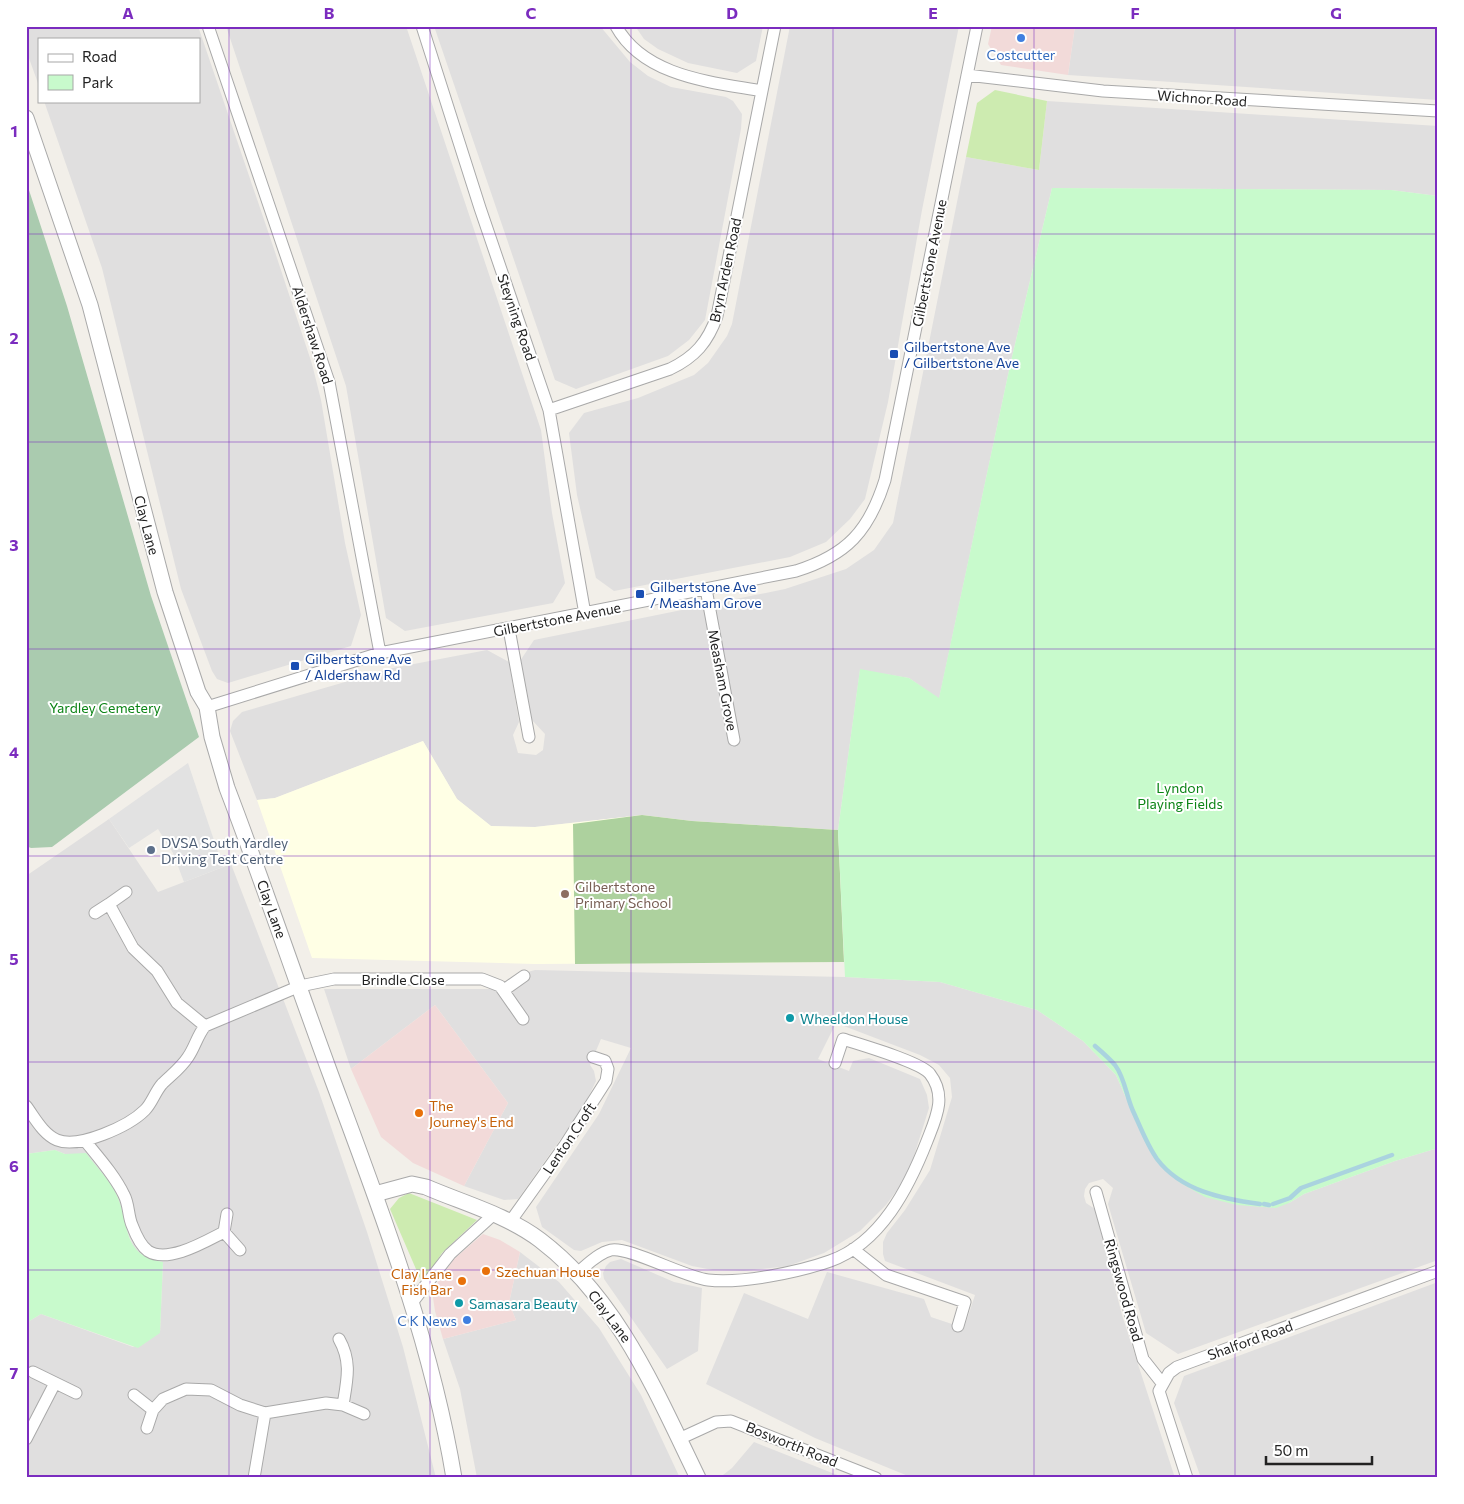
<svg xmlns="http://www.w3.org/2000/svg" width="1464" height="1504" viewBox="0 0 1464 1504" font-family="Commissioner,sans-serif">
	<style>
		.residential { fill: #e0dfdf }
		.commercial { fill: #f2dad9 }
		.education { fill: #ffffe5 }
		.grass { fill: #cdebb0 }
		.forest { fill: #add19e }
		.cemetery { fill: #aacbaf }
		.park { fill: #c8facc }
		.parking { fill: #e2e2e2 }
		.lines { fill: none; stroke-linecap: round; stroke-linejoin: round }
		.stream { stroke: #aad3df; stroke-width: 4.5 }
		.minor-casing { stroke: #a9a9a9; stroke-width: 13 }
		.tertiary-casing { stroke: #a9a9a9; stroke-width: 17 }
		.minor { stroke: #fff; stroke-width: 11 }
		.tertiary { stroke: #fff; stroke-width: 15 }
		.grid { fill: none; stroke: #7b2cbf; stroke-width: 1; stroke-opacity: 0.55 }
		.shop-dot { fill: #3f7fe0; stroke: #fff; stroke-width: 2 }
		.transit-dot { fill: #1a4fb4; stroke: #fff; stroke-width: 2 }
		.service-dot { fill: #5c6f8a; stroke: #fff; stroke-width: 2 }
		.education-dot { fill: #8d6e63; stroke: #fff; stroke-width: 2 }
		.culture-dot { fill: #0f9aa8; stroke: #fff; stroke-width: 2 }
		.food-dot { fill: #e8710a; stroke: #fff; stroke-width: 2 }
		.labels { text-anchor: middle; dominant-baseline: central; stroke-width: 4; stroke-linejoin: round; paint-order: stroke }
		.shop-label { font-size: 14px; fill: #366cbe; stroke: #fff }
		.street-label { font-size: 14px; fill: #222; stroke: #fff }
		.transit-label { font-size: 14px; fill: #164399; stroke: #fff; text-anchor: start }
		.park-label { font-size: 14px; fill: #0c8416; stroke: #fff }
		.service-label { font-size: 14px; fill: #4e5e75; stroke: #fff; text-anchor: start }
		.education-label { font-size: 14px; fill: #785e54; stroke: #fff; text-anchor: start }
		.culture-label { font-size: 14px; fill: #0d838f; stroke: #fff; text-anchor: start }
		.food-label { font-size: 14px; fill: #c56008; stroke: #fff; text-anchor: start }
		.neatline { fill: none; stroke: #7b2cbf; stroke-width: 2 }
		.grid-label { font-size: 16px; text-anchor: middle; font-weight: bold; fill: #7b2cbf }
	</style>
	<rect width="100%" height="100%" fill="#f2efe9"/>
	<path class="residential" d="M 26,26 L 198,26 L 273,246 L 312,364 L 321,400 L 345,543 L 361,615 L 351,646 L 228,683 L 217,679 L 212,671 L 181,589 L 102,268 L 44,101 L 199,101 L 199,39 L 39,39 L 39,86 L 26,50 Z
		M 226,26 L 406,26 L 541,430 L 552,513 L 565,583 L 553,603 L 405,631 L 386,618 L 346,386 Z
		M 434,26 L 600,26 L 630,62 L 648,76 L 671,87 L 726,97 L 733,101 L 742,114 L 741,129 L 705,320 L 689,340 L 668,356 L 576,389 L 555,380 Z
		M 635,26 L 763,26 L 756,61 L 737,73 L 688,63 L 658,49 L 644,39 Z
		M 790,26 L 959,26 L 922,210 L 888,402 L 865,499 L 850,519 L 826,542 L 790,557 L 614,591 L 596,578 L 577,495 L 569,433 L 584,413 L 638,398 L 694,375 L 708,363 L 727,336 L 732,324 Z
		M 1075,26 L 1438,26 L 1438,100 L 1068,75 Z
		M 1047,101 L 1438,126 L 1438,196 L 1391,190 L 1052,188 L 1011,361 L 939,699 L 909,678 L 860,670 L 838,830 L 692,821 L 642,815 L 535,827 L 491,826 L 457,799 L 423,741 L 275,798 L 257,800 L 230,731 L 233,721 L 242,712 L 393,668 L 487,650 L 509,662 L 519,722 L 513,735 L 518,753 L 536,755 L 543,750 L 545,734 L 531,719 L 520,661 L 534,640 L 785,589 L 846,569 L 874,550 L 893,523 L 966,157 L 1039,170 Z
		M 109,819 L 158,892 L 231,864 L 319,1092 L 367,1232 L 403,1347 L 436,1478 L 26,1478 L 26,1323 L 41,1314 L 133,1347 L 160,1332 L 163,1262 L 146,1259 L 134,1248 L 123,1222 L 118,1197 L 98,1169 L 86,1154 L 65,1154 L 55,1150 L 26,1154 L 26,876 Z
		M 535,970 L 845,977 L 940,982 L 1037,1010 L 1083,1041 L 1116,1075 L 1145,1141 L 1158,1163 L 1289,1203 L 1304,1194 L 1395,1161 L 1438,1148 L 1438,1260 L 1178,1354 L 1146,1333 L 1108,1204 L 1113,1188 L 1103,1179 L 1089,1183 L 1085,1189 L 1084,1196 L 1086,1203 L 1095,1209 L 1122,1315 L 1175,1478 L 913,1478 L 815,1438 L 706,1384 L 744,1293 L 808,1319 L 827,1272 L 924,1299 L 931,1317 L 964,1328 L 975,1295 L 885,1261 L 883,1254 L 883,1242 L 887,1233 L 905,1210 L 930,1170 L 952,1097 L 950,1078 L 939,1065 L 920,1055 L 836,1023 L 818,1059 L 849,1071 L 853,1061 L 869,1058 L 920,1079 L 927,1095 L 929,1108 L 908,1175 L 886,1205 L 860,1231 L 824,1253 L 788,1266 L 744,1271 L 713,1270 L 692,1266 L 622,1240 L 602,1242 L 581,1251 L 574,1250 L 542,1227 L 536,1207 L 599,1114 L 631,1048 L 601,1039 L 590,1065 L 594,1071 L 596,1081 L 584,1106 L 518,1199 L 504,1200 L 464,1186 L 508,1103 L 435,1005 L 351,1069 L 324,989 L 494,989 L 520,974 Z
		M 520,1252 L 559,1282 L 599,1328 L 641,1395 L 680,1478 L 477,1478 L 460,1389 L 443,1339 L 516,1320 L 509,1303 Z
		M 621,1259 L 674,1282 L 702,1288 L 698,1351 L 667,1369 L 604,1279 L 603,1273 L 606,1266 L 610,1262 Z
		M 1438,1282 L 1438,1476 L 1433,1478 L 1201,1478 L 1174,1403 L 1184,1376 Z
		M 754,1442 L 845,1478 L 719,1478 L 732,1468 Z"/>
	<path class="commercial" d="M 992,26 L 1075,26 L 1068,75 L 1001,65 L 988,44 Z
		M 435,1005 L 508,1103 L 464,1186 L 413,1163 L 381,1137 L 351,1069 Z
		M 483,1234 L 500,1240 L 520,1252 L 509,1303 L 516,1320 L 443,1339 L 435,1311 L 432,1291 L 453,1260 Z"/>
	<path class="education" d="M 423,741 L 457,799 L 491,826 L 535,827 L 642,815 L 692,821 L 838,830 L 844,962 L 535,964 L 312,958 L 257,800 L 275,798 Z"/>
	<path class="grass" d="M 995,90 L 1047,101 L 1039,170 L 966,157 L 977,103 Z
		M 409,1193 L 477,1220 L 442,1253 L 422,1283 L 390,1209 L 399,1198 Z"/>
	<path class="forest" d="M 642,815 L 692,821 L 838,830 L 844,962 L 575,964 L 573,824 Z"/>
	<path class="cemetery" d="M 26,181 L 67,306 L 151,596 L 199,737 L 52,847 L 31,848 L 26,846 Z"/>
	<path class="park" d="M 1052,188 L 1391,190 L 1438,196 L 1438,1148 L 1395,1161 L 1304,1194 L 1289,1203 L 1276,1208 L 1237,1205 L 1205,1197 L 1179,1182 L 1158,1163 L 1145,1141 L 1116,1075 L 1083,1041 L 1037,1010 L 940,982 L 845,977 L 838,830 L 860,669 L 909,678 L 939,698 L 1011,361 Z
		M 55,1150 L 65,1154 L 86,1153 C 96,1167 112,1182 118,1198 C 130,1229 123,1255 163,1262 L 160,1333 L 138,1348 L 41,1314 L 26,1323 L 26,1154 Z"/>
	<path class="parking" d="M 188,763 L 223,867 L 184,882 L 173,853 L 158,829 L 129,848 L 109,819 Z"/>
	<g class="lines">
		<path class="stream" d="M 1095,1046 C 1102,1052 1109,1058 1115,1065 C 1125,1078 1126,1096 1133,1111 C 1140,1126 1147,1145 1157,1159 C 1181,1191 1223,1199 1260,1204
			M 1264,1204 L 1269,1205
			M 1273,1204 L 1290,1198 L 1301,1188 L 1392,1155"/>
		<defs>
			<path id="minor" d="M 208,26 L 329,382 L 380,653
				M 422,26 L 480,208 L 549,410 L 585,614
				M 616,26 C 644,77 712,82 762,91
				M 967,75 L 1103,91 L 1438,111
				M 549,410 L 670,369 C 695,357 708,342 717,316 L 775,26
				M 706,589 L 734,740
				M 509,629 L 529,737
				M 207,707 L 380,653 L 796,571 C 847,555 869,531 885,480 L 977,26
				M 109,904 L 126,892
				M 95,913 L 109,904 L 133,948 L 157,971 L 177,1003 L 205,1026
				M 504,990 L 524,976
				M 26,1106 C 35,1118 43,1134 57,1140 C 79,1149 129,1126 145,1110 C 152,1103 155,1092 162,1084 C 171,1075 181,1068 188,1057 C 195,1047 197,1036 205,1026 L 300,986 L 334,979 L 482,979 L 500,986 L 523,1019
				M 86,1142 C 99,1158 115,1176 124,1195 C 129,1204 128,1216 132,1225 C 135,1233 141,1246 148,1251 C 168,1264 206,1241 224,1232 L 227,1214
				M 1096,1192 L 1143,1359 L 1162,1383
				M 510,1222 L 565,1145 L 606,1081 L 608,1069 L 605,1061 L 593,1057
				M 224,1232 L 240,1250
				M 853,1249 L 886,1275 L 965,1302 L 958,1326
				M 577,1273 C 587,1265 598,1253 611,1250 C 628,1246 684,1277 708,1280 C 741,1284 799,1272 830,1261 C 881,1243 909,1187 927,1141 C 936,1118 947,1096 930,1074 C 921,1062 861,1045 843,1039 L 835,1063
				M 411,1304 L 450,1254 L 493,1215
				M 33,1372 L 76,1393
				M 134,1395 L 153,1410
				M 343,1405 L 364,1414
				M 265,1413 L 326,1403 L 343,1405 C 347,1380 352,1362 339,1339
				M 147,1428 L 153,1410 L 163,1399 L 186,1389 L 211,1390 L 240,1405 L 265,1413 L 254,1478
				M 26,1439 L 55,1383
				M 679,1439 L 716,1422 L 731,1421 L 876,1478
				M 1187,1478 L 1159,1391 L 1169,1373 L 1177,1367 L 1438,1271"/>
			<path id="tertiary" d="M 26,118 L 90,305 L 165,592 L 198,692 L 207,707 L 212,737 L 227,788 C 263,882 295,978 330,1073 C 379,1205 431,1338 454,1478
				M 375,1194 L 412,1184 L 426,1187 C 463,1203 507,1215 540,1240 C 618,1299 656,1392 698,1478"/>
		</defs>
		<use href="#minor" class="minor-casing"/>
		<use href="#tertiary" class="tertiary-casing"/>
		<use href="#minor" class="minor"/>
		<use href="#tertiary" class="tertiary"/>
	</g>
	<path class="grid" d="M 229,26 L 229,1478M 430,26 L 430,1478M 631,26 L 631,1478M 833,26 L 833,1478M 1034,26 L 1034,1478M 1235,26 L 1235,1478M 26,234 L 1438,234M 26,442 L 1438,442M 26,649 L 1438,649M 26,856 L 1438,856M 26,1062 L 1438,1062M 26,1270 L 1438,1270"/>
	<g class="shop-dot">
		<circle cx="1021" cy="38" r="5"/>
		<circle cx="467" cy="1320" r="5"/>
	</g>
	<g class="transit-dot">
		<rect x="889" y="349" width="10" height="10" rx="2.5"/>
		<rect x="635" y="589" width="10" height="10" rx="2.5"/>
		<rect x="290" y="661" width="10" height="10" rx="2.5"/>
	</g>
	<circle class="service-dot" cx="151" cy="850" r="5"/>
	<circle class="education-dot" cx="565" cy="894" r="5"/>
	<g class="culture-dot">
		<circle cx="790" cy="1018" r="5"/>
		<circle cx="459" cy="1303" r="5"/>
	</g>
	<g class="food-dot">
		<circle cx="419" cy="1113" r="5"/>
		<circle cx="486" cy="1271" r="5"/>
		<circle cx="462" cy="1281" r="5"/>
	</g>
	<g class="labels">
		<g class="shop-label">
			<text x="1021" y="54">Costcutter</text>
			<text x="457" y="1320" text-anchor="end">C K News</text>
		</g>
		<g class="street-label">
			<text transform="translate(1202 98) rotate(4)">Wichnor Road</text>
			<text transform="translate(929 263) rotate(-79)">Gilbertstone Avenue</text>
			<text transform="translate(725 270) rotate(-78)">Bryn Arden Road</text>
			<text transform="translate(517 317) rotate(71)">Steyning Road</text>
			<text transform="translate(313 335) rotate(72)">Aldershaw Road</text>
			<text transform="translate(147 525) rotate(75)">Clay Lane</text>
			<text transform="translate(557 619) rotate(-11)">Gilbertstone Avenue</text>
			<text transform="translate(723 680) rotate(79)">Measham Grove</text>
			<text transform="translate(272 909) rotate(70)">Clay Lane</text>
			<text x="403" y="979">Brindle Close</text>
			<text transform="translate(569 1138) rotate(-56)">Lenton Croft</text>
			<text transform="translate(1124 1290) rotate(74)">Ringswood Road</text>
			<text transform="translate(610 1316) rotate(53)">Clay Lane</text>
			<text transform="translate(1250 1340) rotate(-20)">Shalford Road</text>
			<text transform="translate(792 1444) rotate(22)">Bosworth Road</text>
		</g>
		<g class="transit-label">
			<text x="904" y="346">Gilbertstone Ave<tspan x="904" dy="16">/ Gilbertstone Ave</tspan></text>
			<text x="650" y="586">Gilbertstone Ave<tspan x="650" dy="16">/ Measham Grove</tspan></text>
			<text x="305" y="658">Gilbertstone Ave<tspan x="305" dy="16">/ Aldershaw Rd</tspan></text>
		</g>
		<g class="park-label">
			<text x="105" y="707">Yardley Cemetery</text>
			<text x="1180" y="787">Lyndon<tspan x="1180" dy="16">Playing Fields</tspan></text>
		</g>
		<g class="service-label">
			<text x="161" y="842">DVSA South Yardley<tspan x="161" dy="16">Driving Test Centre</tspan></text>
		</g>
		<g class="education-label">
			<text x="575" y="886">Gilbertstone<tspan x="575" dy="16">Primary School</tspan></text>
		</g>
		<g class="culture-label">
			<text x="800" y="1018">Wheeldon House</text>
			<text x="469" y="1303">Samasara Beauty</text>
		</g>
		<g class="food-label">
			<text x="429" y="1105">The<tspan x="429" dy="16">Journey's End</tspan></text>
			<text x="496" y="1271">Szechuan House</text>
			<text x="452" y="1273" text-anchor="end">Clay Lane<tspan x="452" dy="16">Fish Bar</tspan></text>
		</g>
	</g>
	<rect width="1464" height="1504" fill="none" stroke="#ffffff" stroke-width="55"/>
	<rect x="38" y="38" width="162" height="65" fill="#ffffff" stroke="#a7a7a7"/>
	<rect x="48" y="54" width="25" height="8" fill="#ffffff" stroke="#a7a7a7"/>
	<text x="82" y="62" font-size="15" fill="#222222">Road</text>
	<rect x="48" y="75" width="25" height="15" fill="#c8facc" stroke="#a7a7a7"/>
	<text x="82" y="88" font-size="15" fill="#222222">Park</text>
	<path d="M1266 1456v8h106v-8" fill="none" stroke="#222222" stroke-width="2.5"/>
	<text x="1274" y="1456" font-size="15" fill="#222222" stroke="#ffffff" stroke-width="4" paint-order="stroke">50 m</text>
	<rect x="28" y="28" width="1408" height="1448" class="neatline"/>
	<g class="grid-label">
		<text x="128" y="19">A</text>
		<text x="329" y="19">B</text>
		<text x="531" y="19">C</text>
		<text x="732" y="19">D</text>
		<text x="933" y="19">E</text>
		<text x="1135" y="19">F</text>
		<text x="1336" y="19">G</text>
		<text x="14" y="137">1</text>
		<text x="14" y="344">2</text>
		<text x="14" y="551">3</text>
		<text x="14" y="758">4</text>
		<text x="14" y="965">5</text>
		<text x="14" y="1172">6</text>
		<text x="14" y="1379">7</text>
	</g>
</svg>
